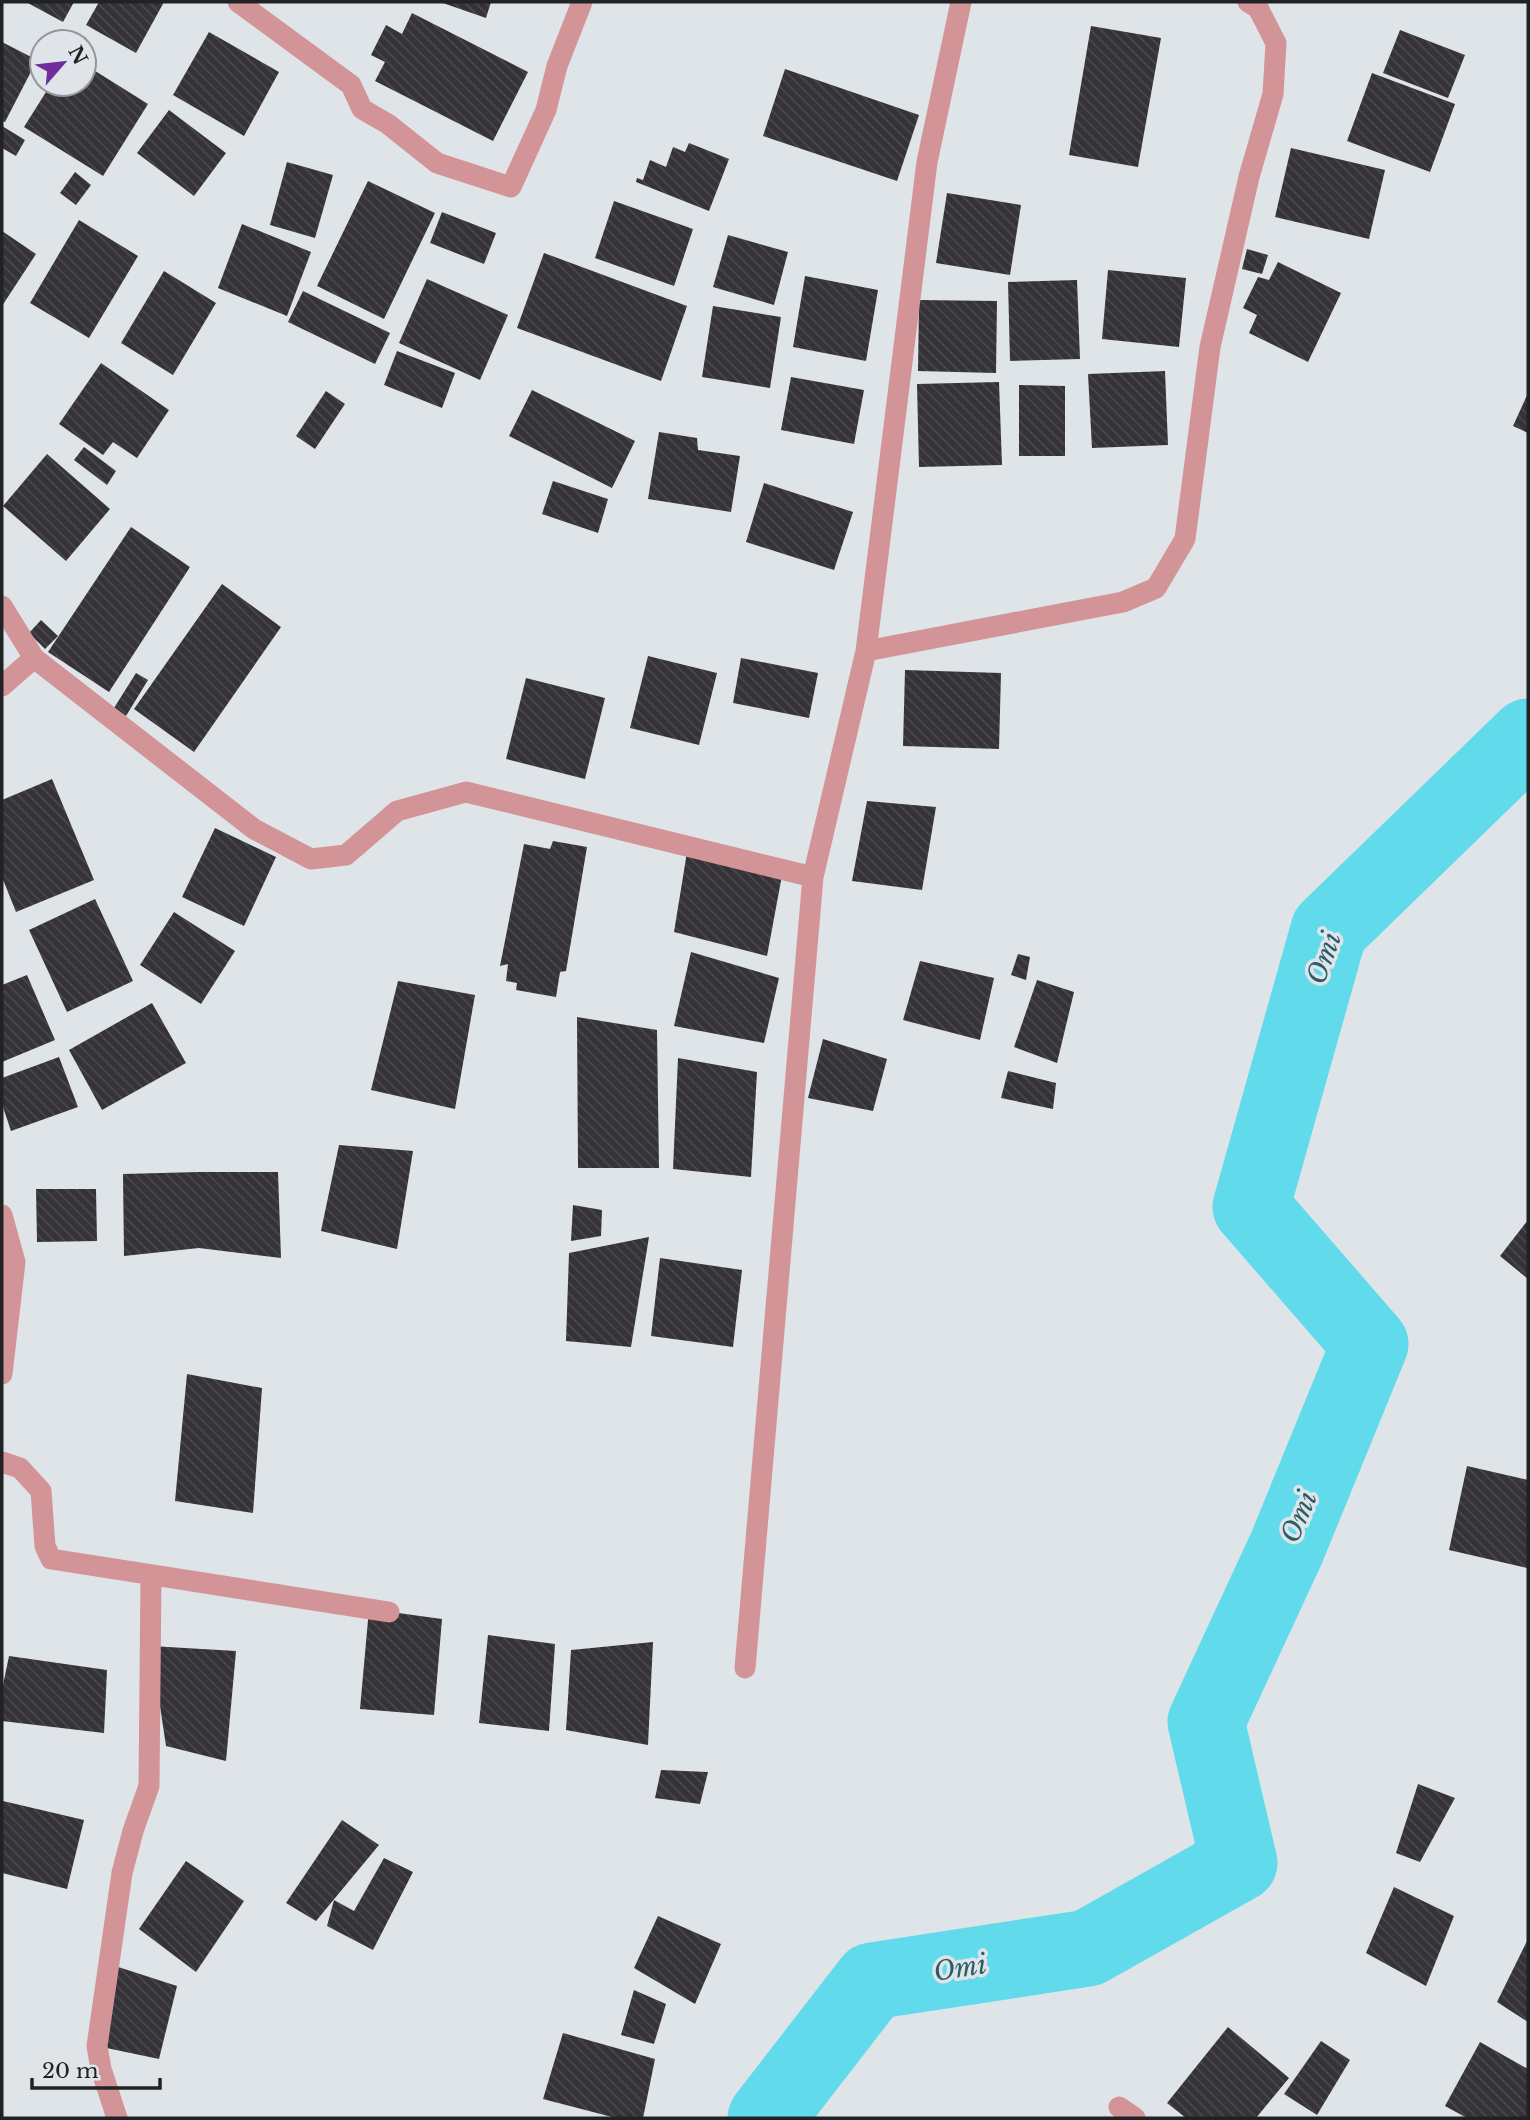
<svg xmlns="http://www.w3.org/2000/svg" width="1530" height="2120" viewBox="0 0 1530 2120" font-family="'Libre Baskerville',serif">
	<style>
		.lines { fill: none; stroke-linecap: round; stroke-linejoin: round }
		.river { stroke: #61dbeb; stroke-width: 77 }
		.building { fill: url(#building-back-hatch) }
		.minor { stroke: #d39498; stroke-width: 21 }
		.labels { text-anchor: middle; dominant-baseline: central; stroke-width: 7; stroke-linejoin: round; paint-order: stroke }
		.water-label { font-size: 26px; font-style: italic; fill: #2a5e65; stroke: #dfe4e9 }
	</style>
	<defs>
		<pattern id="building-back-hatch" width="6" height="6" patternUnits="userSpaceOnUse" patternTransform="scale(1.75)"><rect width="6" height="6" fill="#353338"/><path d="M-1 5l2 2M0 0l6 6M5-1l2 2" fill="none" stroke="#49484c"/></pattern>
	</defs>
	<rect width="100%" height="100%" fill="#dfe4e9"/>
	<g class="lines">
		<path class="river" d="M 766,2118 L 872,1981 L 1088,1948 L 1239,1863 L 1206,1722 L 1287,1547 L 1370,1344 L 1251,1207 L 1329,930 L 1528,737"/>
	</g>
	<path class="building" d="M 26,2 L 74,2 L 63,22 Z
		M 99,2 L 164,2 L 136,53 L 86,25 Z
		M 440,2 L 491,2 L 486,18 Z
		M 412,13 L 528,72 L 493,141 L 375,81 L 385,62 L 371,55 L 386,25 L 402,34 Z
		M 1091,26 L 1161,38 L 1138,167 L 1069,155 Z
		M 1400,30 L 1465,55 L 1448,98 L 1383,73 Z
		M 209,32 L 279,72 L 244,136 L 173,95 Z
		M 2,42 L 37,60 L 5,122 L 2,121 Z
		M 84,64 L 148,104 L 103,176 L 24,127 L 51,84 L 84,84 Z
		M 785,69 L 919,115 L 897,181 L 763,136 Z
		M 1372,73 L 1455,104 L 1430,172 L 1347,141 Z
		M 169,110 L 226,153 L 194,196 L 137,153 Z
		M 2,126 L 25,140 L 16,156 L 2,148 Z
		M 689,143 L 729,159 L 709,211 L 636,182 L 637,178 L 643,180 L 650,160 L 666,167 L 673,147 L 685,152 Z
		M 1291,148 L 1385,170 L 1369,239 L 1275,217 Z
		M 287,162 L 333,175 L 315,238 L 270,225 Z
		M 75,172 L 91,185 L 76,205 L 60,193 Z
		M 368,181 L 435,213 L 384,319 L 317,286 Z
		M 947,193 L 1021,205 L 1010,275 L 936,263 Z
		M 614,201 L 693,229 L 674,286 L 595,258 Z
		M 442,212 L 496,233 L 484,264 L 430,243 Z
		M 79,220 L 138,256 L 89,338 L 30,303 Z
		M 242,224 L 311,252 L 287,316 L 218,288 Z
		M 2,231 L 36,254 L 2,306 Z
		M 728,235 L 788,252 L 774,305 L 713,287 Z
		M 1247,249 L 1268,255 L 1262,274 L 1242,269 Z
		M 544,253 L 687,306 L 661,381 L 517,328 Z
		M 1278,262 L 1341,293 L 1308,362 L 1249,333 L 1257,315 L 1243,308 L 1258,277 L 1269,280 Z
		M 1108,270 L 1186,278 L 1179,347 L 1102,339 Z
		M 164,271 L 216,303 L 173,375 L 121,343 Z
		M 805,276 L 878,290 L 866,361 L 793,347 Z
		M 427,279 L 508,315 L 480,380 L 399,343 Z
		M 1077,280 L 1080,359 L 1010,361 L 1008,282 Z
		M 303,291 L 390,333 L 375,364 L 288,322 Z
		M 919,300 L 997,301 L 996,373 L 918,371 Z
		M 713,306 L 781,317 L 770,388 L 702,377 Z
		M 397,351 L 455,373 L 442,408 L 384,385 Z
		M 101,363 L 169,410 L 137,458 L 113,442 L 103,455 L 59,424 Z
		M 1165,371 L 1168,445 L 1092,448 L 1088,374 Z
		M 791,377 L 864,390 L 854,444 L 781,430 Z
		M 999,382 L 1002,465 L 919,467 L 917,384 Z
		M 1019,385 L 1065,386 L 1065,456 L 1019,456 Z
		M 532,390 L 635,441 L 612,488 L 509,436 Z
		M 326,391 L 345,404 L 315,449 L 296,436 Z
		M 1528,393 L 1528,433 L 1513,426 Z
		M 659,432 L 697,438 L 698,450 L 740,456 L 731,512 L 648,499 Z
		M 84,447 L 116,471 L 107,485 L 74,460 Z
		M 47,454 L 110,509 L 66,561 L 3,506 Z
		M 553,481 L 608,499 L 598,533 L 542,514 Z
		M 764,483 L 853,512 L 834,570 L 746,542 Z
		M 131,527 L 190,567 L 109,692 L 48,652 Z
		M 222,584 L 281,627 L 194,752 L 134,709 Z
		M 41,620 L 58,636 L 45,649 L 29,633 Z
		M 648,656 L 717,673 L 699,745 L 630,728 Z
		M 741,658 L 818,673 L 809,718 L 733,703 Z
		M 905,670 L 1001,673 L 999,749 L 903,746 Z
		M 136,673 L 148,680 L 126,716 L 114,708 Z
		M 526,678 L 605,698 L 585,779 L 506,759 Z
		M 52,779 L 94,880 L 16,912 L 2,877 L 2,800 Z
		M 867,801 L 936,807 L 922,890 L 852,881 Z
		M 215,828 L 276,857 L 244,926 L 182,897 Z
		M 553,841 L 587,847 L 566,971 L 560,972 L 556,997 L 516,990 L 517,983 L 506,981 L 508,964 L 500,966 L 524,844 L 550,849 Z
		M 688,846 L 783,870 L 767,956 L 674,932 Z
		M 95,899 L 133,981 L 67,1012 L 29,930 Z
		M 174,912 L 235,951 L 201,1004 L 140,965 Z
		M 691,952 L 779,978 L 764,1043 L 674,1026 Z
		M 1018,954 L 1030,957 L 1026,980 L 1011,975 Z
		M 920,961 L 994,978 L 980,1040 L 903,1020 Z
		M 27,975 L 55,1040 L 2,1062 L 2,985 Z
		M 1037,980 L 1074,992 L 1057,1063 L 1014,1047 Z
		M 398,981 L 475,995 L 455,1109 L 371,1090 Z
		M 152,1003 L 186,1063 L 102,1110 L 69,1050 Z
		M 577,1017 L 657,1030 L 659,1168 L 578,1168 Z
		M 823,1039 L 887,1059 L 873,1111 L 808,1098 Z
		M 59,1057 L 78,1107 L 11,1131 L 2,1104 L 2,1078 Z
		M 678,1058 L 757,1072 L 751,1177 L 673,1169 Z
		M 1008,1071 L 1056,1083 L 1053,1109 L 1001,1098 Z
		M 339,1145 L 413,1151 L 397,1249 L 321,1231 Z
		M 198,1172 L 278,1172 L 281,1258 L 199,1248 L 124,1256 L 123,1174 Z
		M 36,1189 L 96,1189 L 97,1241 L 37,1242 Z
		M 573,1205 L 602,1210 L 601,1236 L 571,1241 Z
		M 1528,1220 L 1528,1279 L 1500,1256 Z
		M 649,1237 L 631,1347 L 566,1341 L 569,1253 Z
		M 660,1258 L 742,1270 L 733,1347 L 651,1336 Z
		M 187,1374 L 262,1388 L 253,1513 L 175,1501 Z
		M 1467,1466 L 1528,1480 L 1527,1568 L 1449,1550 Z
		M 369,1609 L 442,1619 L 434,1715 L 360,1709 Z
		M 488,1635 L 555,1644 L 549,1731 L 479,1723 Z
		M 653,1642 L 648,1745 L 566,1730 L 571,1650 Z
		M 151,1646 L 236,1651 L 226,1761 L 166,1746 Z
		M 9,1656 L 107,1670 L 104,1733 L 2,1721 L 2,1690 Z
		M 661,1770 L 708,1772 L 700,1804 L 655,1798 Z
		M 1418,1784 L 1455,1798 L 1420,1862 L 1396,1853 Z
		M 3,1801 L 84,1820 L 67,1889 L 2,1873 Z
		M 342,1820 L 379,1845 L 316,1921 L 286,1903 Z
		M 384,1858 L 413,1872 L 373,1950 L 327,1926 L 334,1900 L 354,1911 Z
		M 186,1861 L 244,1901 L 196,1972 L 139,1929 Z
		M 1394,1887 L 1454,1916 L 1426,1986 L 1366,1953 Z
		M 658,1916 L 721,1944 L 695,2004 L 634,1968 Z
		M 1528,1939 L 1528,2022 L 1497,2002 Z
		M 109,1964 L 177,1986 L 159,2059 L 97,2046 Z
		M 634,1990 L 666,2004 L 654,2044 L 621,2035 Z
		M 1228,2027 L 1289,2078 L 1256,2118 L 1186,2118 L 1167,2103 Z
		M 563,2033 L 655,2059 L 643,2118 L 616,2118 L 543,2099 Z
		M 1321,2041 L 1350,2060 L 1317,2115 L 1284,2094 Z
		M 1480,2042 L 1528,2069 L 1528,2118 L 1467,2118 L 1445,2106 Z"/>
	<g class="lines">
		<path class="minor" d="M 238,2 L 351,85 L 362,109 L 388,124 L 437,163 L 511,187 L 546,110 L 557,66 L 582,2
			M 2,606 L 34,658 L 2,686
			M 866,651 L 1123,602 L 1156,588 L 1185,539 L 1210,347 L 1249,177 L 1273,94 L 1276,43 L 1258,8 L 1248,2
			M 34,658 L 254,829 L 311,859 L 346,855 L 397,811 L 466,792 L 813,877
			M 2,1215 L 15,1262 L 3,1260
			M 2,1374 L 15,1262
			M 2,1462 L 20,1468 L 41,1491 L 45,1546 L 51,1559 L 389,1612
			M 745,1668 L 813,877 L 866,651 L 927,162 L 961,2
			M 1119,2107 L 1135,2118
			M 117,2118 L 101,2069 L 97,2046 L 122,1873 L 133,1831 L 149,1786 L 151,1576"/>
	</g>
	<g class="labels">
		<g class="water-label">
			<text transform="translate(1324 958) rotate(-70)">Omi</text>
			<text transform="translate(1299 1517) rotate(-67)">Omi</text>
			<text transform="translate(960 1968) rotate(-9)">Omi</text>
		</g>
	</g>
	<rect width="1530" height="2120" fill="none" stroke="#202223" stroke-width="7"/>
	<g transform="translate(63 63) rotate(62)"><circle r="33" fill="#dfe4e9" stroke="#93969a" stroke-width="2"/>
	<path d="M0-5L12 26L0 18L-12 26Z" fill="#712ca0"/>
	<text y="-10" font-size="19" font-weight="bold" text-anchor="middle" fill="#202223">N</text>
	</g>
	<path d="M32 2078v10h128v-10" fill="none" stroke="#202223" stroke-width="3.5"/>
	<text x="42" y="2078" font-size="21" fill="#202223" stroke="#dfe4e9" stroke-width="5" paint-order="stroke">20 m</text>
</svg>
